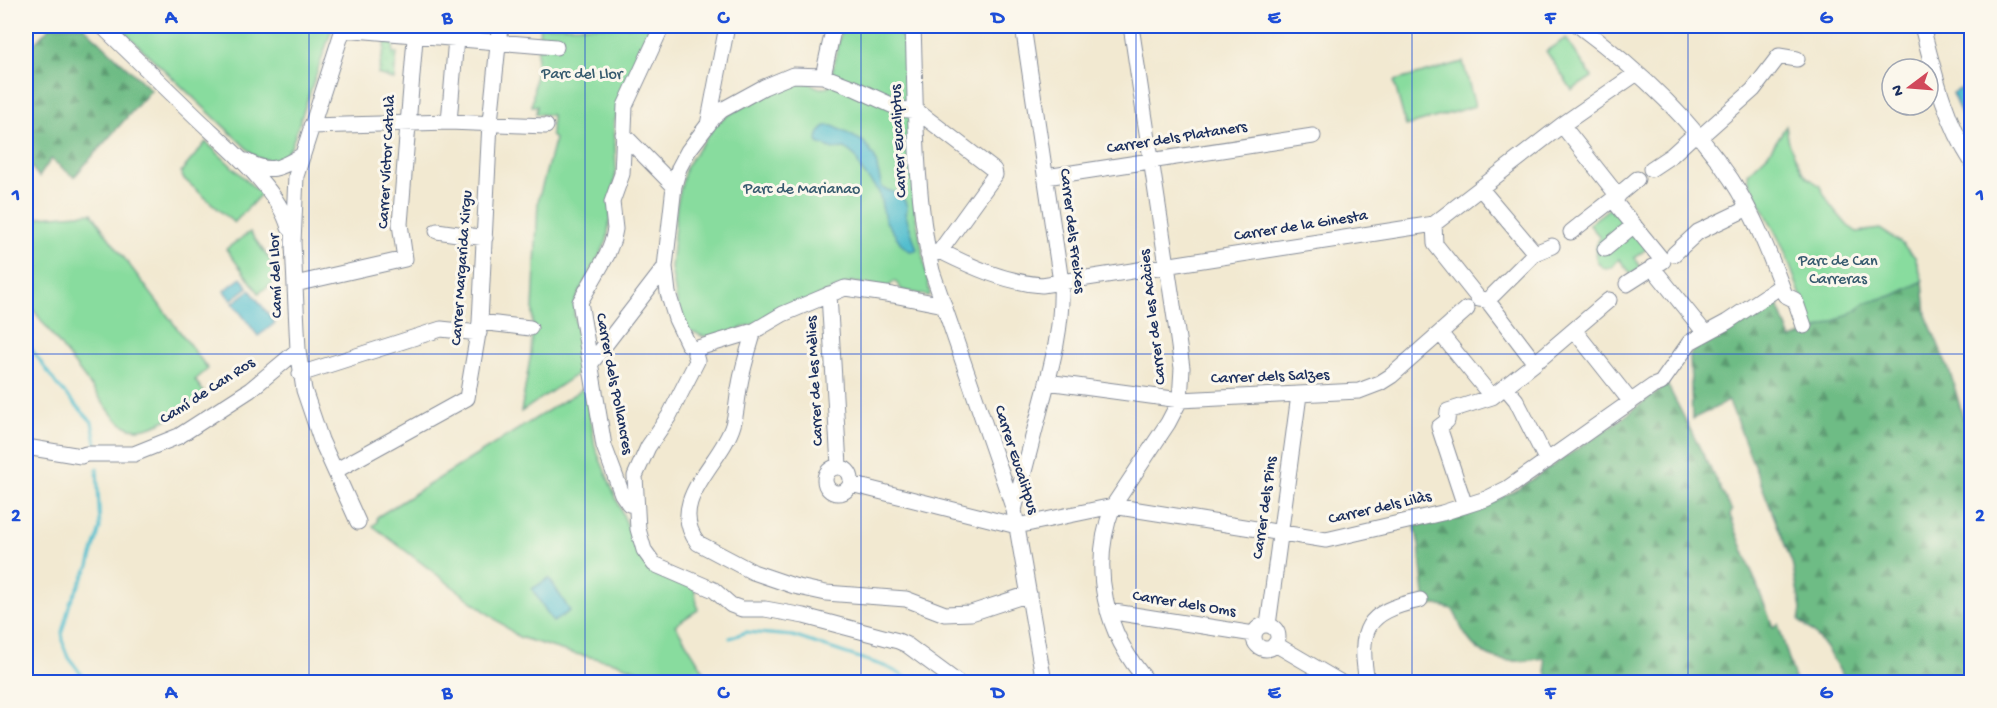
<svg xmlns="http://www.w3.org/2000/svg" width="1997" height="708" viewBox="0 0 1997 708" font-family="'Gochi Hand',sans-serif">
	<style>
		.grass { fill: url(#grass-dots); stroke: #52867e; stroke-width: 1.5 }
		.forest { fill: url(#forest-firs); stroke: #447672; stroke-width: 1.5 }
		.park { fill: #88dc9e; stroke: #52867e; stroke-width: 1.5 }
		.water { fill: #53bece; stroke: #377696; stroke-width: 1.5 }
		.lines { fill: none; stroke-linecap: round; stroke-linejoin: round }
		.stream { stroke: #53bece; stroke-width: 3 }
		.minor-casing { stroke: #868c98; stroke-width: 17 }
		.minor { stroke: #fff; stroke-width: 15 }
		.grid { fill: none; stroke: #1d4ed8; stroke-width: 1.5; stroke-opacity: 0.55 }
		.labels { text-anchor: middle; dominant-baseline: central; stroke-width: 6; stroke-linejoin: round; paint-order: stroke }
		.park-label { font-size: 16px; fill: #365a6e; stroke: #fbf7ec }
		.street-label { font-size: 16px; fill: #1b2f5e; stroke: #fbf7ec }
		.neatline { fill: none; stroke: #1d4ed8; stroke-width: 2 }
		.grid-label { font-size: 20px; text-anchor: middle; font-weight: bold; fill: #1d4ed8 }
	</style>
	<defs>
		<pattern id="grass-dots" width="8" height="8" patternUnits="userSpaceOnUse" patternTransform="scale(1.5)"><rect width="8" height="8" fill="#88dc9e"/><path d="M2 2h.1M6 6h.1" fill="none" stroke="#75bd8a" stroke-width="1.8" stroke-linecap="round"/></pattern>
		<pattern id="forest-firs" width="22" height="20" patternUnits="userSpaceOnUse" patternTransform="scale(1.5)"><rect width="22" height="20" fill="#6ebc85"/><path d="M5 1l3.5 6h-7zM16 11l3.5 6h-7z" fill="#5a9970"/></pattern>
	</defs>
	<rect width="100%" height="100%" fill="#fbf7ec"/>
	<filter id="ink" filterUnits="userSpaceOnUse"><feTurbulence type="fractalNoise" baseFrequency=".0167" numOctaves="2"/><feDisplacementMap in="SourceGraphic" scale="12" xChannelSelector="R" yChannelSelector="G"/><feConvolveMatrix kernelMatrix="1 2 1 2 8 2 1 2 1" color-interpolation-filters="sRGB"/></filter>
	<filter id="wash" filterUnits="userSpaceOnUse"><feTurbulence type="fractalNoise" baseFrequency=".008" numOctaves="4" result="noise"/><feDisplacementMap in="SourceGraphic" scale="24" xChannelSelector="R" yChannelSelector="G"/><feGaussianBlur stdDeviation="1.35" result="paint"/><feColorMatrix in="noise" values="0 0 0 0 0 0 0 0 0 0 0 0 0 0 0 0 0 1.4 0 .05"/><feComposite in="paint" operator="in"/></filter>
	<g filter="url(#wash)">
		<rect width="100%" height="100%" fill="#f2e9d1"/>
		<path class="grass" d="M 386,41 L 394,41 L 393,53 L 397,53 L 394,80 L 378,74 Z"/>
		<path class="forest" d="M 51,26 L 83,26 L 151,90 L 74,177 L 51,159 L 39,177 L 26,160 L 26,52 Z
			M 1923,281 L 1926,315 L 1951,375 L 1964,421 L 1971,391 L 1971,435 L 1967,430 L 1972,443 L 1971,682 L 1846,682 C 1834,660 1820,634 1799,621 L 1801,609 L 1792,563 L 1729,401 L 1692,419 L 1690,354 L 1704,341 L 1772,304 L 1778,305 L 1791,339 L 1814,331 L 1851,313 L 1865,303 L 1894,295 Z
			M 1667,384 L 1732,511 L 1730,515 L 1773,627 L 1778,624 L 1796,682 L 1548,682 L 1544,658 C 1513,664 1483,664 1465,634 C 1459,626 1458,616 1452,609 L 1437,605 L 1425,606 L 1419,544 L 1415,526 L 1464,514 L 1486,506 L 1518,489 L 1620,420 Z"/>
		<path class="park" d="M 118,26 L 333,26 L 291,147 C 282,160 270,163 256,157 Z
			M 540,26 L 656,26 L 619,105 L 614,123 L 616,169 L 607,241 L 575,301 L 574,315 L 584,357 L 580,372 L 521,412 L 531,353 L 538,201 L 555,139 L 551,135 L 552,115 L 536,114 L 537,106 L 532,106 Z
			M 842,26 C 868,26 892,19 907,43 L 915,211 L 930,294 L 928,296 L 902,290 L 895,281 L 888,287 L 851,282 L 755,324 L 712,337 L 702,336 L 687,329 L 678,307 L 671,268 L 677,204 L 686,166 L 716,124 L 726,116 L 780,87 L 790,83 L 809,82 C 817,88 820,89 829,87 Z
			M 1566,38 L 1592,77 L 1572,90 L 1546,51 Z
			M 1463,62 L 1475,106 L 1406,126 L 1394,81 Z
			M 1786,126 L 1789,144 L 1802,171 L 1807,177 L 1819,185 L 1831,206 L 1848,226 L 1857,232 L 1880,229 L 1900,242 L 1915,257 L 1923,281 L 1894,295 L 1865,303 L 1851,313 L 1814,331 L 1783,247 L 1749,181 L 1748,173 L 1768,154 Z
			M 206,142 L 261,194 L 234,223 L 183,178 L 181,172 Z
			M 1615,204 L 1649,247 L 1634,258 L 1641,267 L 1632,275 L 1619,259 L 1612,267 L 1606,269 C 1592,263 1594,249 1600,237 L 1589,224 Z
			M 92,213 L 106,234 L 208,369 L 195,380 L 206,395 C 187,407 161,427 139,429 C 129,430 121,423 114,417 L 26,300 L 26,239 L 40,217 Z
			M 250,232 L 280,274 L 280,278 L 259,293 L 226,249 Z
			M 586,387 L 595,447 L 638,551 L 694,587 L 698,610 L 675,625 L 709,679 L 709,682 L 671,682 L 614,662 L 571,653 L 519,637 L 373,526 L 377,522 L 377,517 Z"/>
		<path class="water" d="M 1971,84 L 1972,132 L 1969,133 L 1952,93 Z
			M 826,126 L 833,126 L 864,142 L 875,158 L 882,188 L 896,193 L 905,201 L 907,207 L 906,216 L 917,250 L 910,251 L 902,245 L 885,220 L 879,192 L 861,170 L 855,156 L 845,148 L 833,149 L 818,143 C 815,137 821,128 826,126 Z
			M 241,278 L 248,287 L 231,300 L 224,291 Z
			M 250,290 L 275,323 L 258,336 L 233,303 Z
			M 549,578 L 570,611 L 553,622 L 532,589 Z"/>
		<g class="lines">
			<path class="stream" d="M 26,341 L 57,385 L 92,422 L 96,443
				M 730,638 L 746,632 L 793,636 L 887,667 L 915,682
				M 84,678 L 67,655 L 64,647 L 62,632 L 70,603 L 89,566 L 100,528 L 97,468"/>
		</g>
	</g>
	<g filter="url(#ink)">
		<g class="lines">
			<defs>
				<path id="minor" d="M 102,26 C 133,56 164,86 195,116 C 225,145 279,189 289,228
					M 344,26 L 296,176 L 293,243 L 298,350 L 304,390 L 321,440 L 358,522
					M 913,26 C 916,105 914,193 932,271 L 1014,510 L 1044,682
					M 1131,26 L 1177,332 L 1182,368 L 1180,400 L 1168,423 L 1113,506 C 1089,568 1105,634 1148,682
					M 1579,26 C 1636,68 1691,119 1731,179 C 1754,214 1770,255 1785,295 L 1795,300 L 1804,326
					M 1922,26 C 1934,72 1945,120 1972,162
					M 343,29 L 556,47
					M 823,76 L 834,26
					M 449,122 L 457,26
					M 708,125 L 727,26
					M 1562,125 L 1618,196
					M 311,126 L 449,122 L 546,126
					M 623,134 L 674,186
					M 1699,138 L 1753,90 L 1779,56 L 1797,59
					M 246,161 C 270,174 279,169 301,156
					M 1651,169 L 1672,155 L 1696,133
					M 1046,177 L 1313,136
					M 1481,189 L 1535,253
					M 1613,200 L 1663,261 L 1627,284
					M 1434,224 L 1435,244 L 1479,299 L 1487,300 L 1535,363 L 1492,397 L 1448,411 L 1447,421 L 1439,427 L 1465,506
					M 437,231 L 485,238
					M 1571,232 C 1593,214 1616,198 1637,179
					M 1605,249 L 1634,225
					M 1674,254 L 1698,232 L 1748,208
					M 928,255 L 940,251 C 972,267 1005,282 1042,285 L 1434,224 L 1562,125 L 1637,73
					M 1652,267 L 1705,333
					M 295,284 L 405,259 L 400,224 L 416,26
					M 829,294 L 839,466
					M 1493,295 L 1535,253 L 1552,246
					M 480,322 L 530,328
					M 1574,330 L 1631,402
					M 754,331 C 749,348 743,366 740,384 C 737,397 737,411 733,425 C 722,463 665,501 698,543 L 753,572 L 794,586 L 826,593 L 906,599 L 945,614 L 971,613 L 1029,594
					M 1440,333 L 1492,397
					M 688,344 L 676,319 L 668,293 L 665,267 L 674,186 L 679,168 L 688,151 L 713,118 L 722,110 L 764,87 L 793,75 L 823,76 L 854,88 L 900,109 L 917,111 L 994,170 L 995,175 L 940,251
					M 698,348 L 754,331 L 783,314 L 845,288 L 893,295 L 944,305
					M 695,354 L 697,361 L 669,416 L 648,447 L 635,476 L 638,529 L 644,550 L 654,564 L 714,590 L 731,605 L 742,609 L 765,609 L 804,616 L 898,641 L 907,645 L 957,682
					M 1540,359 L 1609,300
					M 592,362 L 665,267
					M 300,374 L 441,329 L 479,333
					M 1047,382 L 1180,400 L 1359,391 L 1380,383 L 1391,376 L 1467,309
					M 1506,388 L 1516,400 L 1547,461
					M 26,447 L 81,456 L 86,454 L 134,454 L 179,436 L 250,390 L 298,350
					M825 480a13 13 0 1 1 26 0a13 13 0 1 1-26 0Z
					M 335,471 L 467,398 L 480,322 L 490,122 L 500,26
					M 851,484 L 1017,526 L 1113,506 L 1326,540 L 1442,513 L 1486,499 L 1508,488 L 1653,386 L 1661,383 L 1690,342 L 1727,322 L 1781,286
					M 636,505 L 629,504 L 622,494 L 604,446 L 580,302 L 607,255 L 613,239 L 615,229 L 612,202 L 622,174 L 625,106 L 662,26
					M 1014,510 C 1023,475 1032,441 1041,406 C 1052,365 1063,325 1061,282 L 1023,26
					M 1108,611 L 1254,634
					M 1268,625 L 1299,395
					M1254 637a12 12 0 1 1 24 0a12 12 0 1 1-24 0Z
					M 1275,644 L 1340,682
					M 1367,682 C 1358,629 1365,612 1420,600"/>
			</defs>
			<use href="#minor" class="minor-casing"/>
			<use href="#minor" class="minor"/>
		</g>
	</g>
	<path class="grid" d="M 309,26 L 309,682M 585,26 L 585,682M 861,26 L 861,682M 1136,26 L 1136,682M 1412,26 L 1412,682M 1688,26 L 1688,682M 26,354 L 1972,354"/>
	<g class="labels">
		<g class="park-label">
			<text x="582" y="75">Parc del Llor</text>
			<text x="802" y="190">Parc de Marianao</text>
			<text x="1838" y="262">Parc de Can<tspan x="1838" dy="18">Carreras</tspan></text>
		</g>
		<g class="street-label">
			<text transform="translate(1177 139) rotate(-9)">Carrer dels Plataners</text>
			<text transform="translate(900 141) rotate(-93)">Carrer Eucaliptus</text>
			<text transform="translate(388 162) rotate(-87)">Carrer Víctor Català</text>
			<text transform="translate(1301 227) rotate(-9)">Carrer de la Ginesta</text>
			<text transform="translate(1071 231) rotate(83)">Carrer dels Freixes</text>
			<text transform="translate(463 268) rotate(-86)">Carrer Margarida Xirgu</text>
			<text transform="translate(277 276) rotate(-92)">Camí del Llor</text>
			<text transform="translate(1154 317) rotate(-97)">Carrer de les Acàcies</text>
			<text transform="translate(1270 378) rotate(-2)">Carrer dels Salzes</text>
			<text transform="translate(816 381) rotate(-93)">Carrer de les Mèlies</text>
			<text transform="translate(613 384) rotate(79)">Carrer dels Pollancres</text>
			<text transform="translate(208 392) rotate(-33)">Camí de Can Ros</text>
			<text transform="translate(1015 460) rotate(72)">Carrer Eucalitpus</text>
			<text transform="translate(1266 508) rotate(-82)">Carrer dels Pins</text>
			<text transform="translate(1380 509) rotate(-13)">Carrer dels Lilàs</text>
			<text transform="translate(1184 605) rotate(9)">Carrer dels Oms</text>
		</g>
	</g>
	<rect width="1997" height="708" fill="none" stroke="#fbf7ec" stroke-width="66"/>
	<g transform="translate(1910 87) rotate(254)"><circle r="28" fill="#fbf7ec" stroke="#a1a7b3" stroke-width="1.5"/>
	<path d="M0-4.5L10 22L0 15L-10 22Z" fill="#d1495b"/>
	<text y="-9" font-size="16" font-weight="bold" text-anchor="middle" fill="#1b2f5e">N</text>
	</g>
	<rect x="33" y="33" width="1931" height="642" class="neatline"/>
	<g class="grid-label">
		<text x="171" y="23">A</text>
		<text x="447" y="23">B</text>
		<text x="723" y="23">C</text>
		<text x="998" y="23">D</text>
		<text x="1274" y="23">E</text>
		<text x="1550" y="23">F</text>
		<text x="1826" y="23">G</text>
		<text x="16" y="200">1</text>
		<text x="1980" y="200">1</text>
		<text x="16" y="521">2</text>
		<text x="1980" y="521">2</text>
		<text x="171" y="698">A</text>
		<text x="447" y="698">B</text>
		<text x="723" y="698">C</text>
		<text x="998" y="698">D</text>
		<text x="1274" y="698">E</text>
		<text x="1550" y="698">F</text>
		<text x="1826" y="698">G</text>
	</g>
</svg>
